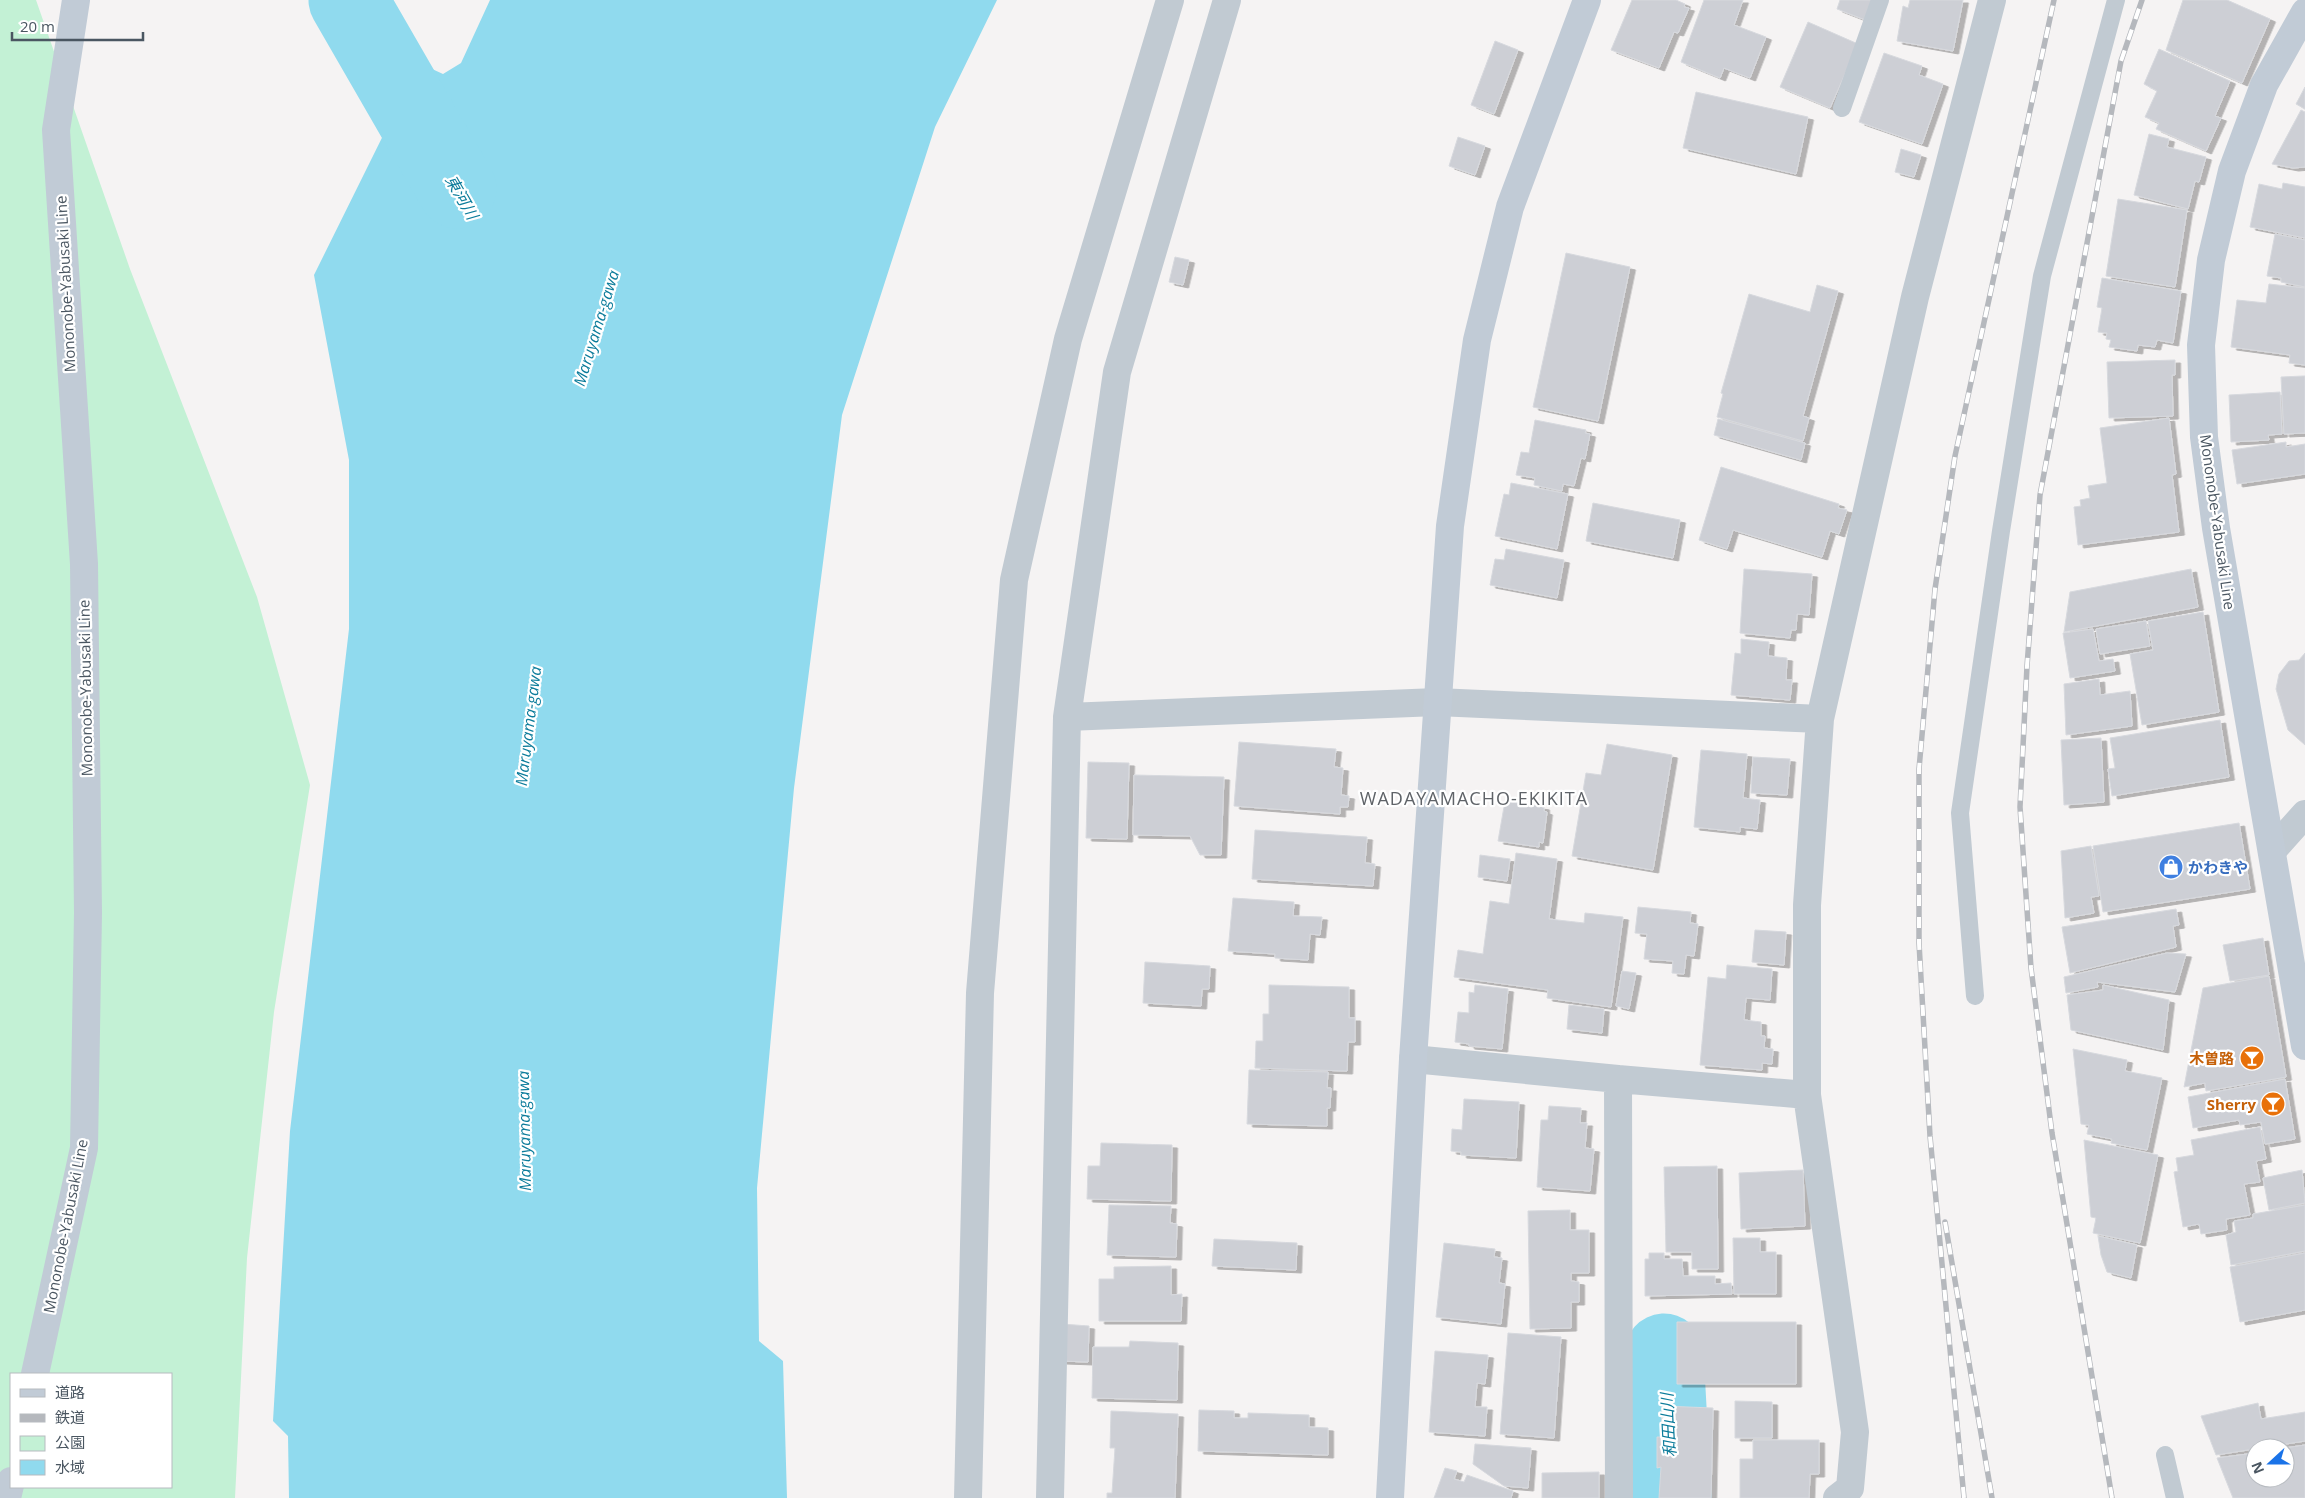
<svg xmlns="http://www.w3.org/2000/svg" width="2305" height="1498" viewBox="0 0 2305 1498" font-family="'Open Sans','Noto Sans JP',sans-serif">
	<style>
		.green { fill: #c3f1d5; fill-rule: evenodd }
		.water { fill: #90daee }
		.lines { fill: none; stroke-linecap: round; stroke-linejoin: round }
		.river { stroke: #90daee; stroke-width: 79 }
		.building { fill: #cdcfd5; stroke: #d7d9de; filter: url(#shadow) }
		.lane { stroke: #c1cad2; stroke-width: 18 }
		.street { stroke: #c1cad2; stroke-width: 28 }
		.secondary { stroke: #c1cbd6; stroke-width: 28 }
		.rail-casing { stroke: #b5b8bd; stroke-width: 5.5 }
		.rail { stroke: #fff; stroke-width: 4; stroke-dasharray: 11; stroke-linecap: butt }
		.labels { text-anchor: middle; dominant-baseline: central; stroke-width: 4.5; stroke-linejoin: round; paint-order: stroke }
		.street-label { font-size: 15px; fill: #4a5661; stroke: #fff }
		.shop-label { font-size: 15px; font-weight: bold; fill: #366cbe; stroke: #fff; text-anchor: start }
		.food-label { font-size: 15px; font-weight: bold; fill: #c56008; stroke: #fff; text-anchor: end }
		.water-label { font-size: 16px; font-style: italic; fill: #0c7c9b; stroke: #fff }
		.quarter-label { font-size: 18px; letter-spacing: 1px; fill: #5f6368; stroke: #fff }
	</style>
	<defs>
		<filter id="shadow"><feDropShadow dx="5.5" dy="3" stdDeviation="0" flood-color="#0004"/></filter>
	</defs>
	<rect width="100%" height="100%" fill="#f5f3f3"/>
	<path class="green" d="M 0,0 L 36,0 L 130,269 L 257,597 L 310,785 L 274,1012 L 247,1258 L 235,1498 L 0,1498 ZM 11,1374 L 171,1374 L 171,1487 L 11,1487 Z"/>
	<path class="water" d="M 490,0 L 997,0 L 935,127 L 842,415 L 794,788 L 757,1188 L 759,1341 L 783,1361 L 787,1498 L 289,1498 L 288,1436 L 273,1421 L 290,1131 L 349,629 L 349,460 L 314,275 L 419,63 L 443,74 L 461,63 Z"/>
	<g class="lines">
		<path class="river" d="M 348,0 L 457,189
			M 1664,1353 L 1672,1498"/>
	</g>
	<path class="building" d="M 1632,0 L 1676,0 L 1685,4 L 1684,7 L 1689,8 L 1678,33 L 1674,32 L 1659,68 L 1611,50 Z
		M 1704,0 L 1743,0 L 1734,25 L 1766,37 L 1750,78 L 1724,68 L 1720,78 L 1681,62 Z
		M 1840,0 L 1876,0 L 1868,21 L 1837,9 Z
		M 1910,0 L 1963,0 L 1953,51 L 1897,41 L 1903,6 L 1908,8 Z
		M 2183,0 L 2227,0 L 2270,19 L 2242,83 L 2166,50 Z
		M 1808,22 L 1858,44 L 1830,108 L 1780,87 Z
		M 1495,41 L 1518,50 L 1494,114 L 1471,105 Z
		M 2159,49 L 2230,81 L 2215,116 L 2221,118 L 2206,151 L 2156,129 L 2159,123 L 2145,117 L 2157,91 L 2144,84 Z
		M 1884,53 L 1922,66 L 1919,75 L 1943,84 L 1922,144 L 1859,122 Z
		M 2305,87 L 2305,109 L 2296,104 Z
		M 1696,92 L 1808,117 L 1796,174 L 1683,148 Z
		M 2301,110 L 2305,112 L 2305,167 L 2293,168 L 2272,164 Z
		M 2149,134 L 2169,139 L 2167,147 L 2206,157 L 2199,182 L 2195,181 L 2188,209 L 2134,195 Z
		M 1458,137 L 1485,146 L 1475,175 L 1449,166 Z
		M 1901,149 L 1921,155 L 1914,177 L 1895,172 Z
		M 2283,183 L 2305,187 L 2305,238 L 2250,227 L 2259,184 L 2282,189 Z
		M 2118,199 L 2187,210 L 2175,287 L 2106,276 Z
		M 2275,234 L 2305,240 L 2305,287 L 2281,282 L 2281,278 L 2267,276 Z
		M 1566,253 L 1630,267 L 1598,421 L 1533,407 Z
		M 1175,257 L 1189,260 L 1183,285 L 1169,282 Z
		M 2102,278 L 2181,291 L 2173,343 L 2157,340 L 2155,347 L 2138,345 L 2137,351 L 2109,347 L 2111,340 L 2106,339 L 2107,333 L 2098,332 L 2102,308 L 2097,307 Z
		M 2269,284 L 2305,288 L 2305,365 L 2289,363 L 2290,355 L 2231,347 L 2237,300 L 2266,303 Z
		M 1817,285 L 1838,291 L 1803,416 L 1809,418 L 1803,441 L 1717,417 L 1723,394 L 1721,393 L 1749,294 L 1810,312 Z
		M 2175,360 L 2175,375 L 2172,375 L 2173,416 L 2109,418 L 2107,362 Z
		M 2303,376 L 2305,376 L 2305,433 L 2284,434 L 2281,377 Z
		M 2280,392 L 2282,434 L 2268,435 L 2269,440 L 2231,442 L 2229,395 Z
		M 2169,418 L 2176,474 L 2172,475 L 2179,532 L 2078,545 L 2074,507 L 2081,506 L 2080,500 L 2090,498 L 2088,486 L 2107,483 L 2100,428 Z
		M 1718,419 L 1805,443 L 1801,460 L 1714,435 Z
		M 1535,420 L 1586,430 L 1585,433 L 1590,434 L 1585,459 L 1581,458 L 1574,486 L 1563,484 L 1562,491 L 1534,485 L 1535,478 L 1516,475 L 1521,452 L 1529,453 Z
		M 2286,442 L 2286,447 L 2305,444 L 2305,474 L 2237,484 L 2232,450 Z
		M 1721,467 L 1839,504 L 1838,508 L 1847,510 L 1839,534 L 1830,531 L 1822,557 L 1733,530 L 1727,549 L 1699,540 Z
		M 1511,483 L 1568,494 L 1557,549 L 1495,536 L 1504,494 L 1509,495 Z
		M 1593,503 L 1680,520 L 1673,558 L 1586,541 Z
		M 1506,549 L 1564,560 L 1557,598 L 1490,585 L 1495,559 L 1504,560 Z
		M 1744,569 L 1812,574 L 1809,615 L 1797,614 L 1796,630 L 1791,630 L 1790,638 L 1740,633 Z
		M 2191,569 L 2198,607 L 2064,632 L 2070,592 Z
		M 2203,612 L 2219,712 L 2142,725 L 2130,654 L 2153,650 L 2148,621 Z
		M 2146,621 L 2150,646 L 2100,654 L 2096,629 Z
		M 2093,629 L 2099,661 L 2113,659 L 2115,671 L 2070,678 L 2063,633 Z
		M 1741,639 L 1769,642 L 1768,656 L 1787,658 L 1786,680 L 1792,680 L 1790,700 L 1731,695 L 1735,653 L 1741,654 Z
		M 2305,653 L 2305,745 L 2288,730 L 2276,689 L 2279,674 L 2289,661 L 2299,660 Z
		M 2099,679 L 2100,695 L 2130,691 L 2132,726 L 2066,735 L 2064,684 Z
		M 2220,720 L 2229,777 L 2112,796 L 2108,769 L 2115,768 L 2110,738 Z
		M 2101,738 L 2104,802 L 2064,805 L 2061,740 Z
		M 1239,742 L 1336,749 L 1334,767 L 1343,768 L 1341,795 L 1349,796 L 1348,807 L 1340,807 L 1340,814 L 1234,806 Z
		M 1607,744 L 1672,755 L 1653,870 L 1572,856 L 1586,773 L 1601,775 Z
		M 1701,750 L 1747,754 L 1743,798 L 1760,800 L 1757,829 L 1740,827 L 1740,832 L 1694,827 Z
		M 1753,757 L 1790,759 L 1787,795 L 1751,793 Z
		M 1088,762 L 1129,763 L 1127,839 L 1086,838 Z
		M 1134,775 L 1224,777 L 1221,855 L 1200,855 L 1190,836 L 1133,835 Z
		M 1505,801 L 1544,807 L 1544,811 L 1547,812 L 1543,843 L 1539,842 L 1539,847 L 1498,841 Z
		M 2239,823 L 2250,889 L 2103,912 L 2093,846 Z
		M 1255,830 L 1367,837 L 1365,863 L 1375,864 L 1373,886 L 1252,879 Z
		M 2091,846 L 2099,896 L 2091,897 L 2094,913 L 2065,918 L 2061,851 Z
		M 1516,853 L 1557,859 L 1549,919 L 1584,923 L 1585,913 L 1623,917 L 1611,1007 L 1547,998 L 1548,990 L 1454,977 L 1458,950 L 1483,954 L 1490,901 L 1509,904 Z
		M 1480,855 L 1510,859 L 1507,881 L 1478,877 Z
		M 1233,898 L 1294,902 L 1293,916 L 1322,917 L 1320,935 L 1310,934 L 1308,960 L 1275,958 L 1275,954 L 1228,951 Z
		M 1638,907 L 1691,912 L 1690,923 L 1698,924 L 1694,956 L 1686,955 L 1684,974 L 1672,973 L 1673,961 L 1644,959 L 1647,934 L 1635,933 Z
		M 2176,909 L 2179,925 L 2173,926 L 2176,947 L 2070,973 L 2062,927 Z
		M 1755,930 L 1786,932 L 1784,965 L 1752,962 Z
		M 2263,938 L 2269,975 L 2230,981 L 2223,945 Z
		M 2167,953 L 2186,954 L 2175,992 L 2097,982 L 2098,987 L 2066,993 L 2064,977 Z
		M 1145,962 L 1210,966 L 1209,989 L 1202,989 L 1201,1006 L 1143,1003 Z
		M 1727,965 L 1772,969 L 1770,1000 L 1746,998 L 1744,1020 L 1761,1022 L 1761,1036 L 1765,1036 L 1764,1048 L 1773,1049 L 1772,1064 L 1762,1063 L 1762,1070 L 1700,1065 L 1708,977 L 1726,979 Z
		M 1622,971 L 1636,973 L 1629,1009 L 1616,1006 Z
		M 2269,976 L 2286,1077 L 2206,1091 L 2205,1083 L 2184,1087 L 2203,988 Z
		M 1269,985 L 1349,987 L 1349,1018 L 1355,1018 L 1355,1042 L 1348,1042 L 1347,1071 L 1255,1068 L 1256,1041 L 1263,1041 L 1263,1014 L 1269,1014 Z
		M 1475,985 L 1508,989 L 1502,1049 L 1469,1046 L 1469,1044 L 1455,1042 L 1458,1012 L 1469,1013 L 1469,992 L 1474,993 Z
		M 2103,985 L 2169,1000 L 2163,1050 L 2071,1030 L 2067,995 L 2103,990 Z
		M 1569,1005 L 1604,1009 L 1602,1033 L 1567,1029 Z
		M 2073,1049 L 2127,1060 L 2125,1071 L 2162,1078 L 2147,1150 L 2111,1143 L 2112,1139 L 2087,1134 L 2089,1125 L 2081,1124 Z
		M 1249,1070 L 1328,1072 L 1327,1088 L 1331,1088 L 1330,1108 L 1327,1108 L 1327,1126 L 1247,1124 Z
		M 2285,1079 L 2295,1139 L 2265,1144 L 2261,1122 L 2240,1125 L 2239,1120 L 2193,1128 L 2188,1097 Z
		M 1464,1099 L 1519,1102 L 1516,1158 L 1461,1155 L 1461,1152 L 1451,1151 L 1452,1129 L 1462,1130 Z
		M 1549,1106 L 1581,1108 L 1580,1123 L 1587,1123 L 1585,1148 L 1594,1149 L 1590,1191 L 1537,1187 L 1541,1120 L 1548,1120 Z
		M 2260,1127 L 2266,1159 L 2256,1161 L 2260,1182 L 2244,1184 L 2250,1215 L 2226,1219 L 2227,1230 L 2201,1234 L 2199,1224 L 2183,1227 L 2174,1172 L 2178,1171 L 2176,1158 L 2194,1155 L 2191,1140 Z
		M 2084,1140 L 2158,1155 L 2140,1243 L 2093,1233 L 2096,1218 L 2091,1217 Z
		M 1101,1143 L 1172,1145 L 1171,1201 L 1087,1199 L 1088,1166 L 1100,1166 Z
		M 1717,1166 L 1718,1269 L 1692,1269 L 1692,1252 L 1666,1252 L 1664,1167 Z
		M 1803,1170 L 1805,1226 L 1741,1229 L 1739,1173 Z
		M 2302,1170 L 2305,1203 L 2269,1210 L 2263,1178 Z
		M 1109,1205 L 1171,1206 L 1170,1223 L 1177,1224 L 1176,1257 L 1107,1255 Z
		M 2305,1205 L 2305,1251 L 2231,1265 L 2226,1235 L 2236,1232 L 2234,1221 L 2253,1218 L 2253,1214 Z
		M 1570,1210 L 1570,1230 L 1589,1230 L 1589,1273 L 1571,1273 L 1571,1281 L 1579,1282 L 1579,1302 L 1571,1302 L 1571,1328 L 1530,1329 L 1528,1211 Z
		M 2098,1236 L 2137,1245 L 2131,1278 L 2107,1272 L 2101,1255 Z
		M 1733,1238 L 1760,1238 L 1760,1252 L 1776,1252 L 1776,1294 L 1734,1294 Z
		M 1214,1239 L 1297,1243 L 1296,1270 L 1212,1266 Z
		M 1444,1243 L 1495,1249 L 1494,1257 L 1502,1258 L 1499,1283 L 1505,1284 L 1501,1324 L 1436,1317 Z
		M 1649,1253 L 1664,1253 L 1664,1259 L 1682,1259 L 1683,1276 L 1715,1276 L 1715,1284 L 1731,1283 L 1732,1294 L 1645,1296 L 1645,1259 L 1649,1259 Z
		M 2305,1253 L 2305,1310 L 2240,1322 L 2230,1267 Z
		M 1171,1266 L 1171,1295 L 1182,1294 L 1181,1321 L 1099,1321 L 1099,1279 L 1114,1279 L 1114,1267 Z
		M 1677,1322 L 1796,1322 L 1796,1384 L 1677,1384 Z
		M 1062,1324 L 1089,1326 L 1088,1362 L 1061,1361 Z
		M 1508,1333 L 1561,1337 L 1554,1438 L 1500,1434 Z
		M 1130,1341 L 1178,1343 L 1177,1400 L 1092,1398 L 1093,1347 L 1129,1347 Z
		M 1435,1351 L 1488,1355 L 1485,1384 L 1477,1383 L 1475,1407 L 1487,1407 L 1485,1436 L 1429,1432 Z
		M 1735,1401 L 1772,1402 L 1772,1438 L 1735,1438 Z
		M 2258,1403 L 2261,1419 L 2305,1412 L 2305,1441 L 2216,1455 L 2201,1416 Z
		M 1662,1406 L 1713,1408 L 1711,1498 L 1659,1498 L 1661,1467 L 1657,1468 L 1657,1437 L 1661,1437 Z
		M 1199,1410 L 1234,1411 L 1234,1418 L 1248,1418 L 1248,1413 L 1309,1415 L 1309,1427 L 1328,1428 L 1328,1455 L 1198,1451 Z
		M 1111,1411 L 1178,1414 L 1175,1498 L 1107,1498 L 1107,1493 L 1112,1493 L 1115,1448 L 1110,1448 Z
		M 1753,1440 L 1819,1440 L 1819,1474 L 1810,1474 L 1809,1498 L 1740,1498 L 1740,1459 L 1753,1459 Z
		M 1475,1444 L 1531,1448 L 1528,1488 L 1504,1486 L 1473,1464 Z
		M 2305,1445 L 2305,1498 L 2233,1498 L 2217,1458 L 2255,1453 L 2255,1478 L 2285,1478 L 2285,1448 Z
		M 1445,1468 L 1457,1471 L 1454,1479 L 1464,1482 L 1467,1475 L 1513,1491 L 1511,1498 L 1434,1498 Z
		M 1599,1472 L 1599,1498 L 1542,1498 L 1542,1473 Z"/>
	<g class="lines">
		<path class="lane" d="M 1842,108 L 1880,0
			M 1975,996 L 1960,813 L 2001,531 L 2042,276 L 2116,0
			M 2165,1455 L 2175,1498"/>
		<path class="street" d="M 1067,717 L 1437,702 L 1820,719
			M 2272,851 L 2305,814
			M 1413,1059 L 1618,1079
			M 968,1498 L 980,993 L 1014,580 L 1068,339 L 1170,0
			M 1050,1498 L 1067,717 L 1117,372 L 1227,0
			M 1619,1498 L 1618,1079 L 1807,1095
			M 1837,1498 L 1850,1488 L 1855,1432 L 1807,1095 L 1807,905 L 1820,719 L 1915,297 L 1992,0"/>
		<path class="secondary" d="M 2305,12 L 2264,85 L 2232,171 L 2211,260 L 2201,345 L 2204,437 L 2216,528 L 2305,1046
			M 35,1374 L 84,1148 L 88,913 L 84,564 L 56,130 L 76,0
			M 7,1498 L 11,1481
			M 1390,1498 L 1413,1059 L 1450,526 L 1477,340 L 1510,207 L 1587,0"/>
		<defs>
			<path id="rail" d="M 1945,1222 L 1992,1498
				M 1964,1498 L 1930,1136 L 1919,943 L 1919,769 L 1935,589 L 1955,456 L 2054,0
				M 2112,1498 L 2052,1133 L 2031,968 L 2020,807 L 2027,666 L 2040,495 L 2121,61 L 2142,0"/>
		</defs>
		<use href="#rail" class="rail-casing"/>
		<use href="#rail" class="rail"/>
	</g>
	<defs>
		<symbol id="shop-disc" viewBox="-11 -11 22 22"><circle r="9.5" fill="#3f7fe0" stroke="#fff"/><path d="M-5-2.5h2.3a2.7 3.5 0 0 1 5.4 0H5L5.5 6h-11ZM-1.5-2.5h3a1.5 2.3 0 0 0-3 0Z" fill="#fff"/></symbol>
		<symbol id="bar-disc" viewBox="-11 -11 22 22"><circle r="9.5" fill="#e8710a" stroke="#fff"/><path d="M-6-5H6L.8 .8V4.5H3.5V6h-7V4.5H-.8V.8Z" fill="#fff"/></symbol>
	</defs>
	<g fill-rule="evenodd">
		<use href="#shop-disc" x="2157" y="853" width="28" height="28"/>
		<use href="#bar-disc" x="2238" y="1044" width="28" height="28"/>
		<use href="#bar-disc" x="2259" y="1090" width="28" height="28"/>
	</g>
	<g class="labels">
		<g class="street-label">
			<text transform="translate(65 284) rotate(-93)">Mononobe-Yabusaki Line</text>
			<text transform="translate(2218 522) rotate(82)">Mononobe-Yabusaki Line</text>
			<text transform="translate(85 688) rotate(-91)">Mononobe-Yabusaki Line</text>
			<text transform="translate(65 1226) rotate(-79)">Mononobe-Yabusaki Line</text>
		</g>
		<g class="shop-label">
			<text x="2188" y="867">かわきや</text>
		</g>
		<g class="food-label">
			<text x="2234" y="1058">木曽路</text>
			<text x="2256" y="1104">Sherry</text>
		</g>
		<g class="water-label">
			<text transform="translate(462 197) rotate(60)">東河川</text>
			<text transform="translate(596 328) rotate(-73)">Maruyama-gawa</text>
			<text transform="translate(528 726) rotate(-83)">Maruyama-gawa</text>
			<text transform="translate(524 1131) rotate(-91)">Maruyama-gawa</text>
			<text transform="translate(1668 1425) rotate(-93)">和田山川</text>
		</g>
		<g class="quarter-label">
			<text x="1474" y="798">WADAYAMACHO-EKIKITA</text>
		</g>
	</g>
	<rect x="10" y="1373" width="162" height="115" fill="#ffffff" stroke="#b7bbc0"/>
	<rect x="20" y="1389" width="25" height="8" fill="#c1cbd6" stroke="#b7bbc0"/>
	<text x="55" y="1398" font-size="15" fill="#4a5661">道路</text>
	<rect x="20" y="1414" width="25" height="8" fill="#b5b8bd" stroke="#b7bbc0"/>
	<text x="55" y="1423" font-size="15" fill="#4a5661">鉄道</text>
	<rect x="20" y="1436" width="25" height="15" fill="#c3f1d5" stroke="#b7bbc0"/>
	<text x="55" y="1448" font-size="15" fill="#4a5661">公園</text>
	<rect x="20" y="1460" width="25" height="15" fill="#90daee" stroke="#b7bbc0"/>
	<text x="55" y="1473" font-size="15" fill="#4a5661">水域</text>
	<g transform="translate(2270 1463) rotate(249)"><circle r="24" fill="#ffffff" stroke="#b7bbc0"/>
	<path d="M0-4L9 19L0 12L-9 19Z" fill="#1a73e8"/>
	<text y="-8" font-size="14" font-weight="bold" text-anchor="middle" fill="#4a5661">N</text>
	</g>
	<path d="M12 32v8h131v-8" fill="none" stroke="#4a5661" stroke-width="2.5"/>
	<text x="20" y="32" font-size="15" fill="#4a5661" stroke="#ffffff" stroke-width="4" paint-order="stroke">20 m</text>
</svg>
